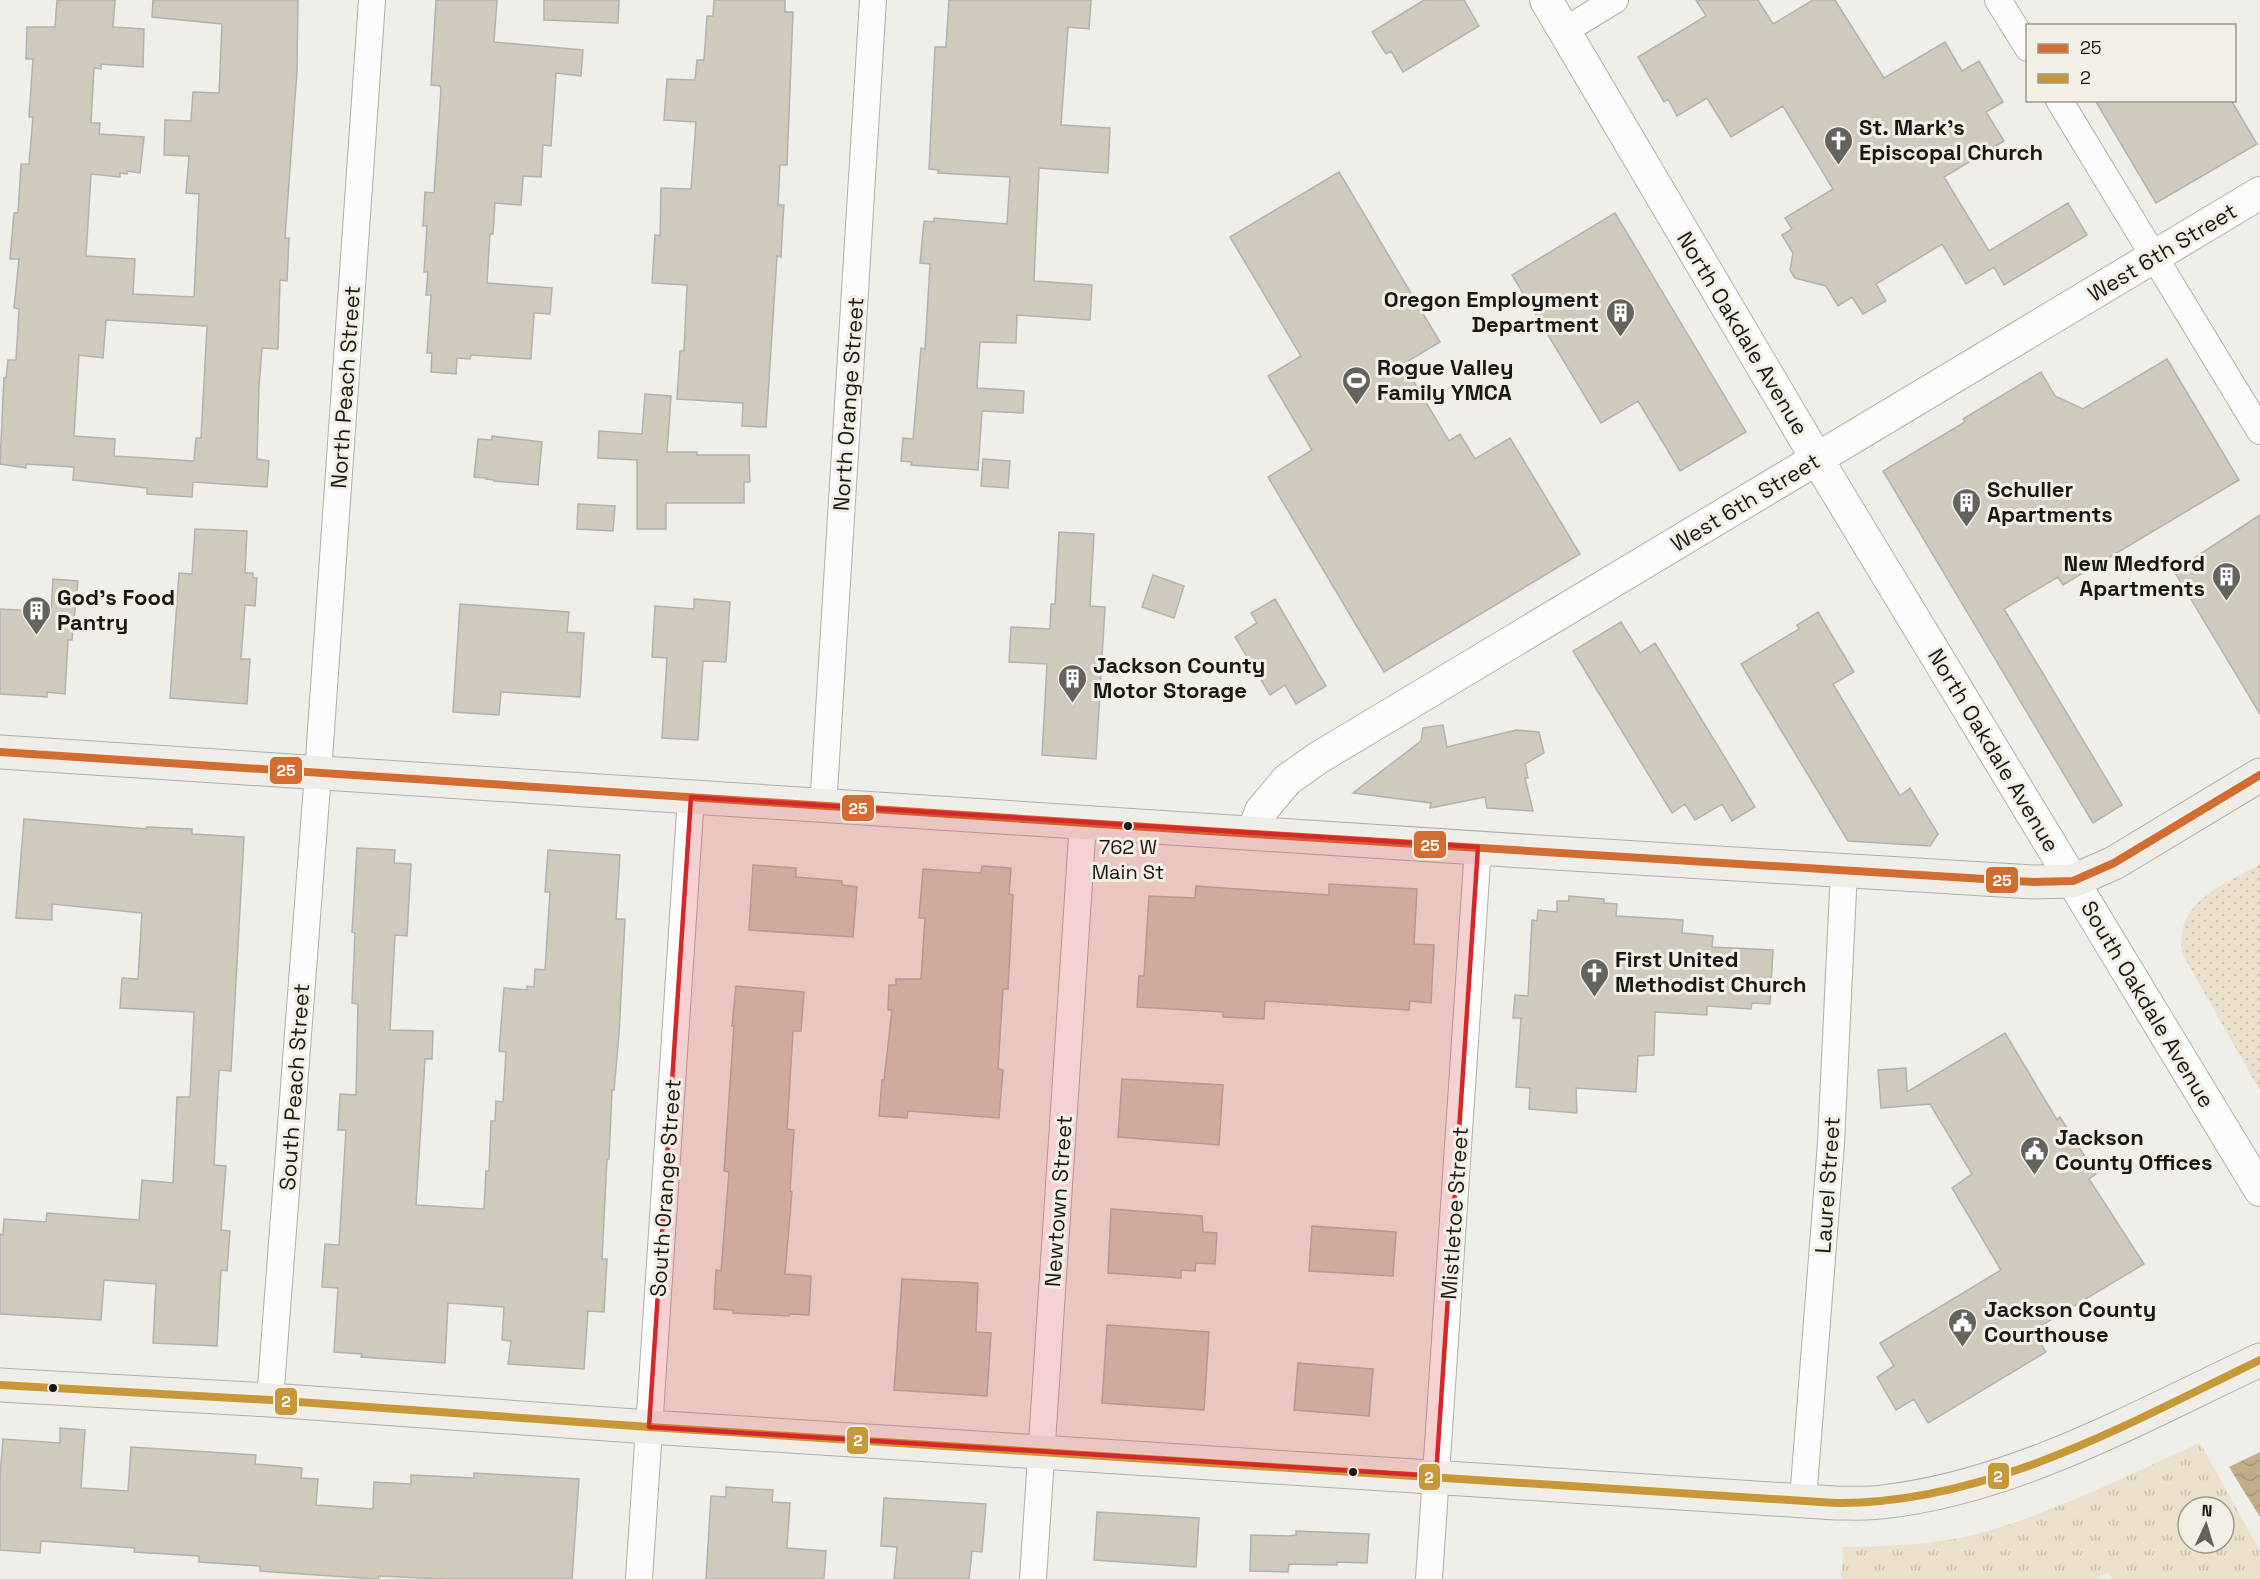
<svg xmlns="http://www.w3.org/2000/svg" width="2260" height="1579" viewBox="0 0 2260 1579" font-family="'Space Grotesk',sans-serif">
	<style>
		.grass { fill: url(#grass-tufts); fill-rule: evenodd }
		.park { fill: url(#park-dots) }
		.water { fill: url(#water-waves) }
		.building { fill: #d0cabd; stroke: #b3b1ad; stroke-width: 1.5; fill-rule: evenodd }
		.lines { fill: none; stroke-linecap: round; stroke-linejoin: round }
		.minor-casing { stroke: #b0aea9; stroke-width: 28 }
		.tertiary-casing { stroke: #b0aea9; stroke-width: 34 }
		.secondary-casing { stroke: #b0aea9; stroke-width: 35 }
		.minor { stroke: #fdfcfc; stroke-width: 26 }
		.tertiary { stroke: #fdfcfc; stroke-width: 32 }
		.secondary { stroke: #efede8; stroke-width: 33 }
		.bus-1-casing { stroke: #f4efe5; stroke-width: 12 }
		.bus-2-casing { stroke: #f4efe5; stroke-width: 12 }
		.bus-1 { stroke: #d36c31; stroke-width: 8 }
		.bus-2 { stroke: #c7983a; stroke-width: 8 }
		.marked { fill: #d62828; fill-opacity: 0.2; stroke: #d62828; stroke-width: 4.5; stroke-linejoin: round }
		.bus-dot { fill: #191814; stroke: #f4efe5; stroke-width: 2 }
		.labels { text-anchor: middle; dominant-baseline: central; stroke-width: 6; stroke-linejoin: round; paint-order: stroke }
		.bus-label { font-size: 20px; fill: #191814; stroke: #f4efe5 }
		.poi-label { font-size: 22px; font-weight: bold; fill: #191814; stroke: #f4efe5; text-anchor: start }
		.street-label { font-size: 22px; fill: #191814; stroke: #f4efe5 }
		.line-badge { stroke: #f4efe5; stroke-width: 2 }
		.badge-label { font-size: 16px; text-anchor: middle; font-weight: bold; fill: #fff }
	</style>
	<defs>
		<pattern id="grass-tufts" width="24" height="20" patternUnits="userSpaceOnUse" patternTransform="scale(1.5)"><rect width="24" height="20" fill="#ebe0cc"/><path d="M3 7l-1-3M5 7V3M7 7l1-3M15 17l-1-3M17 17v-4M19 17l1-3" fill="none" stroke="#c9bfae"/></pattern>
		<pattern id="park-dots" width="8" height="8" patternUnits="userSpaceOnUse" patternTransform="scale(1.5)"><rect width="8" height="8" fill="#ebe0cc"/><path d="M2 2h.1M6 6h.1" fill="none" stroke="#c9bfae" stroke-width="1.8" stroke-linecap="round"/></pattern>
		<pattern id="water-waves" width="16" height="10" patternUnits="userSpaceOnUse" patternTransform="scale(1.5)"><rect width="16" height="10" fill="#c1ae88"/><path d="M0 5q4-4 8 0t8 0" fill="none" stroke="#a59574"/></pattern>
	</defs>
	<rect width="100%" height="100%" fill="#f0eee8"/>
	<path class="grass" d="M 2200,1443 L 2260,1551 L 2260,1579 L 2112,1579 L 2108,1572 L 2095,1579 L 1841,1579 L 1843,1547 C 1891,1546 1941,1545 1988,1531 C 2061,1509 2130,1474 2200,1443 ZM 2188,1507 L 2224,1507 L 2224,1543 L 2188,1543 Z"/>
	<path class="park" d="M 2260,864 L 2260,1091 L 2182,953 C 2182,947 2181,940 2182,934 C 2186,897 2232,881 2260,864 Z"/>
	<path class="water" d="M 2260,1452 L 2260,1517 L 2229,1467 Z"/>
	<path class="building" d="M 57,0 L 115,0 L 113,27 L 144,29 L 143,67 L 101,64 L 101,69 L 94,68 L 91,123 L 100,123 L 99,134 L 144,137 L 140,173 L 127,171 L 127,174 L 120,173 L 120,177 L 91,174 L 86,256 L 135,259 L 133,294 L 194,297 L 199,194 L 186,193 L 189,156 L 164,155 L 165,120 L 191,121 L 193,92 L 219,93 L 222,24 L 152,17 L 153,0 L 298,0 L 297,71 L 285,238 L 289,238 L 287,281 L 280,280 L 278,349 L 262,348 L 259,387 L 257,459 L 269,461 L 267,487 L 193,482 L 192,497 L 147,494 L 147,488 L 73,480 L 74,467 L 26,464 L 26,468 L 0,464 L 4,378 L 6,378 L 8,360 L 16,360 L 19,309 L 14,308 L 19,259 L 10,259 L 14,213 L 18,213 L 21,164 L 29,164 L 33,117 L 29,117 L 33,59 L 26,59 L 27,27 L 55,27 ZM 106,320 L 207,326 L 201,438 L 196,438 L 194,461 L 114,456 L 115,439 L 74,436 L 79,355 L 103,358 Z
		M 436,0 L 497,0 L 494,42 L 583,50 L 581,76 L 556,73 L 551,146 L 543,145 L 541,177 L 523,176 L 521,205 L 495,203 L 493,234 L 490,234 L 487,283 L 552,288 L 550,314 L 534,313 L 531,359 L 471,355 L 470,359 L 457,358 L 456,374 L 431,372 L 432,353 L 427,353 L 431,295 L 426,295 L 428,272 L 424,272 L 427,226 L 423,226 L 425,192 L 434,193 L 441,89 L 440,86 L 431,85 Z
		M 544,0 L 619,0 L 618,23 L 544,20 Z
		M 714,0 L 785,0 L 785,12 L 793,12 L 787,165 L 780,165 L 778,205 L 784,205 L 783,219 L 781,257 L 777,256 L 766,427 L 742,426 L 743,403 L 677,399 L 680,351 L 684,351 L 687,285 L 652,283 L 655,235 L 660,236 L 661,188 L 691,189 L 696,122 L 664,120 L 667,79 L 695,80 L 697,60 L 704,60 L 707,16 L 713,16 Z
		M 949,0 L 1091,0 L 1089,29 L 1068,27 L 1061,125 L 1110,128 L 1108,173 L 1039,168 L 1034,281 L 1092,285 L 1090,320 L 1017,315 L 1016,343 L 980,342 L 977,388 L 1024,391 L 1023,413 L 982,411 L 978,470 L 911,465 L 912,462 L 901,461 L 903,438 L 913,439 L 921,348 L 925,349 L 930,264 L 920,263 L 924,221 L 934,222 L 934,218 L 1007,224 L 1010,177 L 938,173 L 939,170 L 929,169 L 935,47 L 946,47 Z
		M 1424,0 L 1464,0 L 1479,26 L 1403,72 L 1391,51 L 1386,54 L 1372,32 Z
		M 1696,0 L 1758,0 L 1773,24 L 1813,0 L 1835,0 L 1884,78 L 1945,42 L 1962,71 L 1979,61 L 2003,102 L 1986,112 L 2004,141 L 1944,177 L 1989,251 L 2068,203 L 2087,235 L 2004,285 L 1994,267 L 1966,284 L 1942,244 L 1876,284 L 1886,301 L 1863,314 L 1852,297 L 1838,306 L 1826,286 L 1795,278 L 1790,270 L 1793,253 L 1782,235 L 1792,229 L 1785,218 L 1833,189 L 1783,106 L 1731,137 L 1707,98 L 1677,116 L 1668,99 L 1664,102 L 1638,57 L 1706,16 Z
		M 2095,100 L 2231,100 L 2257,144 L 2156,203 Z
		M 1339,172 L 1440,342 L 1403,364 L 1449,441 L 1460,434 L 1475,459 L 1510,438 L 1580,554 L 1384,672 L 1268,477 L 1312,450 L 1268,376 L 1301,356 L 1230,237 Z
		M 1615,213 L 1746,432 L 1680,471 L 1638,401 L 1601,423 L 1512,275 Z
		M 2167,359 L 2239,480 L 2063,585 L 2058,577 L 2004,609 L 2122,805 L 2093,823 L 1883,471 L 1965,422 L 1963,419 L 2041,372 L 2055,396 L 2083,409 Z
		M 645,394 L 671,396 L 667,452 L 697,452 L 697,455 L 749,455 L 750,482 L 744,482 L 744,503 L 666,503 L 666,529 L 637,529 L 637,460 L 598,458 L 599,431 L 642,434 Z
		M 492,436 L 542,442 L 538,485 L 494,481 L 494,480 L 486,479 L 487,478 L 474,477 L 478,439 L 492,440 Z
		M 983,459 L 1010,461 L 1008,488 L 981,486 Z
		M 578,504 L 615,506 L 613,531 L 577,529 Z
		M 2260,515 L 2260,714 L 2174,571 Z
		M 195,529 L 247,531 L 245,573 L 253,573 L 253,578 L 257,578 L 255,606 L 245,605 L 241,659 L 250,659 L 247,704 L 170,698 L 179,573 L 192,574 Z
		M 1059,532 L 1094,534 L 1090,606 L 1105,607 L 1096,759 L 1042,755 L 1047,664 L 1009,662 L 1011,627 L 1050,629 L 1051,604 L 1055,604 Z
		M 1153,575 L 1184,586 L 1174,618 L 1142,607 Z
		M 53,579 L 78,581 L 72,640 L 68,640 L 65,694 L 47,692 L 47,697 L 0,694 L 0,609 L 51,612 Z
		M 694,599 L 730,602 L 726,662 L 703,661 L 698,740 L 662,738 L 667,658 L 652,657 L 655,606 L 694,609 Z
		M 1275,599 L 1326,686 L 1296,704 L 1285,685 L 1270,695 L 1235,637 L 1257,623 L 1251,613 Z
		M 460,604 L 569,612 L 567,632 L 584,633 L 580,697 L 501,692 L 499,715 L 453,712 Z
		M 1818,612 L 1854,672 L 1833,684 L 1900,796 L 1910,788 L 1938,834 L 1930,846 L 1848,841 L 1741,664 L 1799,629 L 1797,625 Z
		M 1621,622 L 1640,653 L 1655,643 L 1755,807 L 1732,821 L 1722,804 L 1695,820 L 1685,804 L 1672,813 L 1573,651 Z
		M 1443,725 L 1447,747 L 1516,730 L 1539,732 L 1544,753 L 1525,764 L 1528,778 L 1525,778 L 1533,811 L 1487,808 L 1485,797 L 1430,808 L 1431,803 L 1353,793 L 1421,741 L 1423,728 Z
		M 24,819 L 147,829 L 147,827 L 192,829 L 192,834 L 244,837 L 231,1071 L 219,1070 L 214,1165 L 226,1166 L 221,1230 L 230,1231 L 227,1271 L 221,1270 L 217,1346 L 153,1343 L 156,1284 L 104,1280 L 101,1320 L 0,1314 L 0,1234 L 3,1235 L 4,1219 L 46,1222 L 47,1213 L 139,1220 L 142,1180 L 173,1183 L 177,1097 L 190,1097 L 194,1012 L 120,1008 L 122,978 L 138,979 L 142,913 L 52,904 L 52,920 L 16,918 Z
		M 357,848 L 395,850 L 394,863 L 411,864 L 407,936 L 395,935 L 390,1030 L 433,1031 L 432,1059 L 425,1059 L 416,1205 L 484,1209 L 486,1171 L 489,1171 L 491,1121 L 495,1121 L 496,1101 L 503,1102 L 506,1052 L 499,1051 L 504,988 L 527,990 L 527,986 L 534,987 L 535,969 L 545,970 L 550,892 L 545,892 L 548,850 L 620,855 L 616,919 L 625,919 L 619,1034 L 614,1090 L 612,1090 L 609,1159 L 607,1159 L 602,1259 L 607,1259 L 604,1312 L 588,1311 L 584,1369 L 508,1364 L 511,1341 L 502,1340 L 504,1307 L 448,1303 L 445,1363 L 361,1357 L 362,1354 L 334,1352 L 338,1288 L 322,1287 L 325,1244 L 339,1245 L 346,1130 L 338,1130 L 340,1094 L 356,1095 L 358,1004 L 352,1003 L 355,933 L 352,932 Z
		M 753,865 L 796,868 L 796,877 L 842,881 L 842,885 L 857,887 L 853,937 L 749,930 Z
		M 982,866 L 1011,868 L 1009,894 L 1013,895 L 1008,989 L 1003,989 L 998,1069 L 1003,1070 L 999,1118 L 908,1111 L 907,1118 L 879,1116 L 882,1080 L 884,1080 L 892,1010 L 888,1010 L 889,985 L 896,985 L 896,979 L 921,979 L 925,918 L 919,918 L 923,869 L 981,873 Z
		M 1329,884 L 1417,889 L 1414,944 L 1434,945 L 1431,1003 L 1410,1001 L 1409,1010 L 1265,1001 L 1264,1019 L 1223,1017 L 1223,1012 L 1137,1007 L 1139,976 L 1144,976 L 1149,896 L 1195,898 L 1196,886 L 1329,895 Z
		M 1569,896 L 1604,899 L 1604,903 L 1617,904 L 1616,916 L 1683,920 L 1682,933 L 1713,936 L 1712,947 L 1773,950 L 1770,1004 L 1752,1003 L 1751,1009 L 1707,1006 L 1707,1015 L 1655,1012 L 1654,1055 L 1638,1056 L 1636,1092 L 1576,1088 L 1577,1113 L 1529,1109 L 1530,1088 L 1516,1087 L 1521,1018 L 1513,1018 L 1515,995 L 1528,996 L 1532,920 L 1537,921 L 1538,910 L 1557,912 L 1557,901 L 1569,901 Z
		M 736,986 L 804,992 L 801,1031 L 793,1031 L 787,1129 L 794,1130 L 790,1191 L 792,1192 L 785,1274 L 811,1276 L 809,1315 L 789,1314 L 789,1316 L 733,1313 L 733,1310 L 714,1309 L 716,1270 L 721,1271 L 729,1172 L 724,1171 L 734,1026 L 732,1026 Z
		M 2005,1033 L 2057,1120 L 2060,1117 L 2096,1174 L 2089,1179 L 2144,1264 L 2032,1331 L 2046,1352 L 1928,1423 L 1914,1399 L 1896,1410 L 1877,1377 L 1894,1366 L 1880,1343 L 2001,1270 L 1952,1188 L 1972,1174 L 1930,1104 L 1881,1108 L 1878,1070 L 1906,1068 L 1907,1092 Z
		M 1122,1079 L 1223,1085 L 1219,1145 L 1118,1137 Z
		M 1111,1209 L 1202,1216 L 1203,1232 L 1217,1233 L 1215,1264 L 1196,1263 L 1195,1271 L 1181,1270 L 1181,1278 L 1108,1273 Z
		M 1312,1226 L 1396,1232 L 1393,1276 L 1309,1271 Z
		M 902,1279 L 978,1283 L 976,1332 L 991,1333 L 987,1396 L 894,1390 Z
		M 1107,1325 L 1209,1332 L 1204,1410 L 1102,1403 Z
		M 1298,1363 L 1373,1369 L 1369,1416 L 1294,1410 Z
		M 60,1428 L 85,1430 L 81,1488 L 128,1491 L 131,1447 L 256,1455 L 255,1464 L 302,1468 L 301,1478 L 318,1479 L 316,1505 L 373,1509 L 374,1482 L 411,1484 L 411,1475 L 474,1478 L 474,1473 L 579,1479 L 572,1579 L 444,1579 L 379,1576 L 378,1579 L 375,1579 L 260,1571 L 260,1566 L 199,1562 L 199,1556 L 134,1552 L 135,1548 L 41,1541 L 40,1553 L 0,1550 L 0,1476 L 3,1439 L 60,1443 Z
		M 726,1487 L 773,1490 L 772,1502 L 790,1503 L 787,1548 L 826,1551 L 824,1579 L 706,1579 L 711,1496 L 726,1497 Z
		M 884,1498 L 986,1504 L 982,1552 L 972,1551 L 969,1579 L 894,1579 L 897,1547 L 881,1546 Z
		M 1097,1512 L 1199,1518 L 1196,1567 L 1094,1560 Z
		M 1296,1531 L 1369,1534 L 1367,1563 L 1337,1562 L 1337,1565 L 1289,1564 L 1288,1572 L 1250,1571 L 1251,1535 L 1289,1536 L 1296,1535 Z"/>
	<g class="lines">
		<defs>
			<path id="minor" d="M 1998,0 L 2028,48
				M 1564,31 L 1615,0
				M 2059,100 L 2260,431
				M 823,808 L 873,0
				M 270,1400 L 318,773 L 372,0
				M 1803,1500 L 1831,1143 L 1844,870
				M 639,1579 L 691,797
				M 1033,1579 L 1083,822
				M 1429,1579 L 1478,847"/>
			<path id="tertiary" d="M 1546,0 L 1817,459 L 2260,1190
				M 1253,833 L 1261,811 L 1287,780 L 1318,758 L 2260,193"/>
			<path id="secondary" d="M 0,752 C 677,797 1355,842 2033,882 L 2073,881 L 2114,863 L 2260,775
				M 0,1385 L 270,1400 L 649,1427 L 1836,1503 C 1851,1503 1867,1504 1882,1502 C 2016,1487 2140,1416 2260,1360"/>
		</defs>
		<use href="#minor" class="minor-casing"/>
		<use href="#tertiary" class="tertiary-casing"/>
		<use href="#secondary" class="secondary-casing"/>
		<use href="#minor" class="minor"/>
		<use href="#tertiary" class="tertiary"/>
		<use href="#secondary" class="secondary"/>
		<defs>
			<path id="bus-1" d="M 0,752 L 1270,835 L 2033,882 L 2073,881 L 2114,863 L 2260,775"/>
			<path id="bus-2" d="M 0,1385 L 270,1400 L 649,1427 L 1836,1503 C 1988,1504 2127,1424 2260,1360"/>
		</defs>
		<use href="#bus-1" class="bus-1-casing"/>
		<use href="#bus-2" class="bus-2-casing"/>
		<use href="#bus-1" class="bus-1"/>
		<use href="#bus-2" class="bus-2"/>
	</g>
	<path class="marked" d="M 691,797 L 1478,847 L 1436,1476 L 649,1427 Z"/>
	<defs>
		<symbol id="church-pin" viewBox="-11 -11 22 30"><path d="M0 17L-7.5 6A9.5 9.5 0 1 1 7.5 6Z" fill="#64635e" stroke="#f4efe5"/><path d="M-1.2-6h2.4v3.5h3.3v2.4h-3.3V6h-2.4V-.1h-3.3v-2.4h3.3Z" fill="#fff"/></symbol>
		<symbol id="building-pin" viewBox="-11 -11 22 30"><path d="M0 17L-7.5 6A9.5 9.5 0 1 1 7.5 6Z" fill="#64635e" stroke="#f4efe5"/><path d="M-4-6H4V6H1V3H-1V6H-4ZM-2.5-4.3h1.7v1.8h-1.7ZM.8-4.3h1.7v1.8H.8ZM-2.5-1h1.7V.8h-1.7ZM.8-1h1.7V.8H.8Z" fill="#fff"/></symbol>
		<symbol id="stadium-pin" viewBox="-11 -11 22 30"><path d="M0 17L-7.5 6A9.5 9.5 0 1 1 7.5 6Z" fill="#64635e" stroke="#f4efe5"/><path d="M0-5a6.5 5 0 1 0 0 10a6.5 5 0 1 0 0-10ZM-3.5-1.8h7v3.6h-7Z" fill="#fff"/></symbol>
		<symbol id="civic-pin" viewBox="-11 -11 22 30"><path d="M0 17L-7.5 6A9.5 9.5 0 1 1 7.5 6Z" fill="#64635e" stroke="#f4efe5"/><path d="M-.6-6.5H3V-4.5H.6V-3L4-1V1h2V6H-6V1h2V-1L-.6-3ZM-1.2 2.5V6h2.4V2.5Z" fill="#fff"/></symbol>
	</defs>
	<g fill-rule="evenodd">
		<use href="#church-pin" x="1822" y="124" width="33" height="45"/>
		<use href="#building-pin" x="1604" y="296" width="33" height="45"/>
		<use href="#stadium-pin" x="1340" y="364" width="33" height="45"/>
		<use href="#building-pin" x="1950" y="486" width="33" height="45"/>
		<use href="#building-pin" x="2210" y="560" width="33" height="45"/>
		<use href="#building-pin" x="20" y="594" width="33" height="45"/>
		<use href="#building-pin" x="1056" y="662" width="33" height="45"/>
		<use href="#church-pin" x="1578" y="956" width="33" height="45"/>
		<use href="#civic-pin" x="2018" y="1134" width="33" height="45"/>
		<use href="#civic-pin" x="1946" y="1306" width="33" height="45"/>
	</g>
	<g class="bus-dot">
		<circle cx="1128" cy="826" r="5"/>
		<circle cx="53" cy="1388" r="5"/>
		<circle cx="1353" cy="1472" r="5"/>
	</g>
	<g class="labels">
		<g class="bus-label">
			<text x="1128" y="847">762 W<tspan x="1128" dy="25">Main St</tspan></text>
		</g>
		<g class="poi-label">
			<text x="1859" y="127">St. Mark's<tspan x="1859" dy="25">Episcopal Church</tspan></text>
			<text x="1599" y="299" text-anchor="end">Oregon Employment<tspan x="1599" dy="25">Department</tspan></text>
			<text x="1377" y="367">Rogue Valley<tspan x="1377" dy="25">Family YMCA</tspan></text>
			<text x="1987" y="489">Schuller<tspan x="1987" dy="25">Apartments</tspan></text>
			<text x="2205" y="563" text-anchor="end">New Medford<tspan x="2205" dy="25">Apartments</tspan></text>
			<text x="57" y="597">God's Food<tspan x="57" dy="25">Pantry</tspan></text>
			<text x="1093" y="665">Jackson County<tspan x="1093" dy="25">Motor Storage</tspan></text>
			<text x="1615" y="959">First United<tspan x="1615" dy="25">Methodist Church</tspan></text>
			<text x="2055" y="1137">Jackson<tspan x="2055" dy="25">County Offices</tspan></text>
			<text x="1984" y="1309">Jackson County<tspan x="1984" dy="25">Courthouse</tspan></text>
		</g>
		<g class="street-label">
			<text transform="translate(2162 252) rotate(-31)">West 6th Street</text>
			<text transform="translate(1743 333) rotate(59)">North Oakdale Avenue</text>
			<text transform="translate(345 387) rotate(-86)">North Peach Street</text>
			<text transform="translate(848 404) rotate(-86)">North Orange Street</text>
			<text transform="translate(1745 502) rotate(-31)">West 6th Street</text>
			<text transform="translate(1994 750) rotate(59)">North Oakdale Avenue</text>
			<text transform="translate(2148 1004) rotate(59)">South Oakdale Avenue</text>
			<text transform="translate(294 1087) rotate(-86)">South Peach Street</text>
			<text transform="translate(1827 1185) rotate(-86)">Laurel Street</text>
			<text transform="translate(665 1188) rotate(-86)">South Orange Street</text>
			<text transform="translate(1058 1201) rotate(-86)">Newtown Street</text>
			<text transform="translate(1454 1213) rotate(-86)">Mistletoe Street</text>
		</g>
	</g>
	<g class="line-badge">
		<rect x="269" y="756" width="34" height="29" rx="6" fill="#d36c31"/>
		<rect x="841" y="794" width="34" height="28" rx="6" fill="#d36c31"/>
		<rect x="1413" y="830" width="34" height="29" rx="6" fill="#d36c31"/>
		<rect x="1985" y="866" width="34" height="28" rx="6" fill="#d36c31"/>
		<rect x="274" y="1387" width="24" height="29" rx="6" fill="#c7983a"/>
		<rect x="846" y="1426" width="23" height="29" rx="6" fill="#c7983a"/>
		<rect x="1987" y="1462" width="23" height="28" rx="6" fill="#c7983a"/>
		<rect x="1418" y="1463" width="23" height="28" rx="6" fill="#c7983a"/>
	</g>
	<g class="badge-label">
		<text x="286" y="776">25</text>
		<text x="858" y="814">25</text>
		<text x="1430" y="851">25</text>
		<text x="2002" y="886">25</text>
		<text x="286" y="1407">2</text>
		<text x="858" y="1446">2</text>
		<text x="1998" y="1482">2</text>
		<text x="1429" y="1483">2</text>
	</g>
	<rect x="2026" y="24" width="210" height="78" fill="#f4efe5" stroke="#9c9991" stroke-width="1.5"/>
	<rect x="2038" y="44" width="30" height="9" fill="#d36c31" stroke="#9c9991" stroke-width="1.5"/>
	<text x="2080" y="54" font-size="18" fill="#191814">25</text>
	<rect x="2038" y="74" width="30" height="9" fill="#c7983a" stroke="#9c9991" stroke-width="1.5"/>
	<text x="2080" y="84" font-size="18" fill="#191814">2</text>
	<g transform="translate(2206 1525) rotate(4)"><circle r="28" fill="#f4efe5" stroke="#9c9991" stroke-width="1.5"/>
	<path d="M0-4.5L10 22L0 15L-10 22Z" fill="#64635e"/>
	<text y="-9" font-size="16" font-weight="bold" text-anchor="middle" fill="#191814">N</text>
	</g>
</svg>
